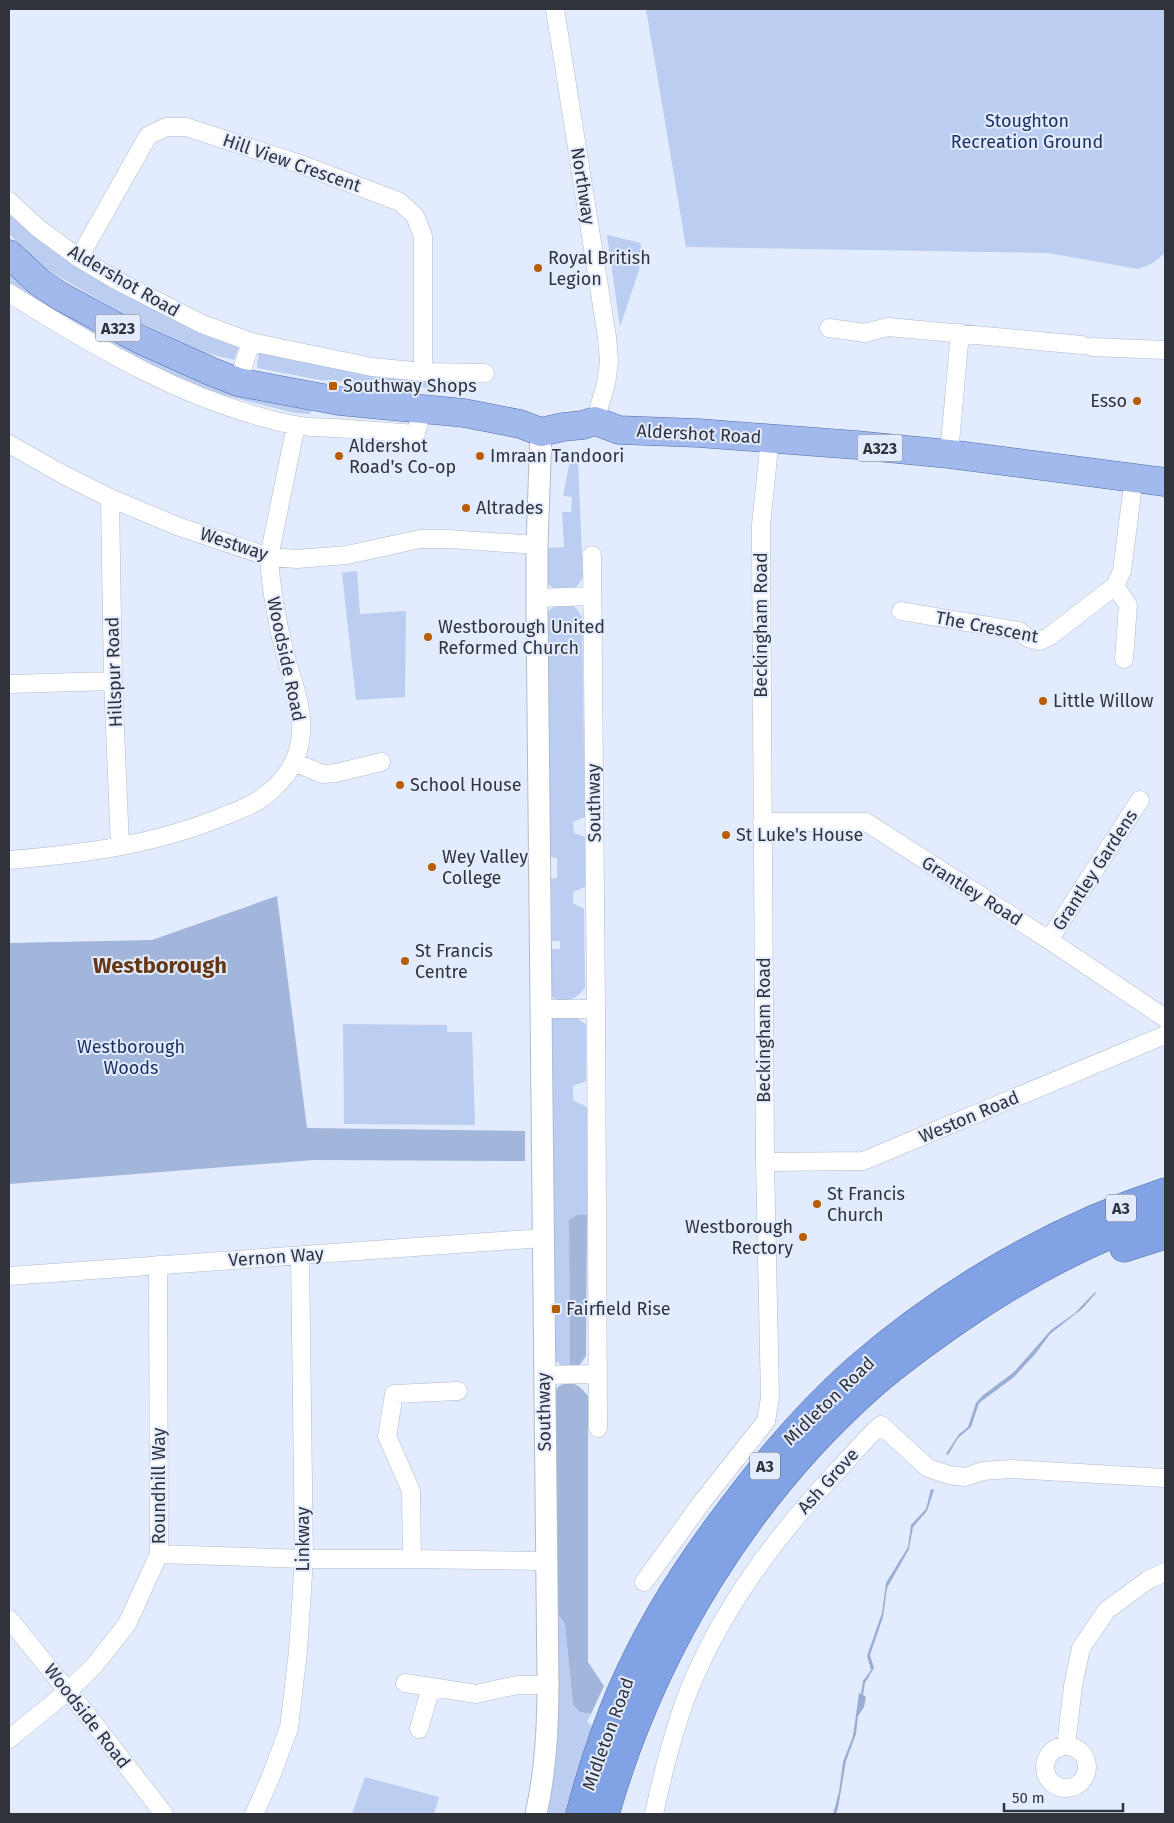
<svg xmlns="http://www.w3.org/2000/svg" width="1174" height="1823" viewBox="0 0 1174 1823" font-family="'Fira Sans',sans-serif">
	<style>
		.green { fill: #bbcdf1 }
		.forest { fill: #a2b5db }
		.water { fill: #9aadd3 }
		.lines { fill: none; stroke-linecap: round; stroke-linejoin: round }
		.minor-casing { stroke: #b1bacb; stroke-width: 19 }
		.tertiary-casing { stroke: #b1bacb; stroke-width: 23 }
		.primary-casing { stroke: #516ca6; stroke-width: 29 }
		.trunk-casing { stroke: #516ca6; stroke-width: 29 }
		.minor { stroke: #fff; stroke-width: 18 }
		.tertiary { stroke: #fff; stroke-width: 21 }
		.primary { stroke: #a1b9ec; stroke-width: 28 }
		.trunk { stroke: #82a2e6; stroke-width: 28 }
		.poi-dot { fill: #b95d03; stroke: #e3ecfe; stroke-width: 2 }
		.labels { text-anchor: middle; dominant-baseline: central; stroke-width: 4; stroke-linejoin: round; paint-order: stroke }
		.shield { fill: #e3ecfe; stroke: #666a75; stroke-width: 1 }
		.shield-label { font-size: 16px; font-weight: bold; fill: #30333a }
		.park-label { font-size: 18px; fill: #1c3161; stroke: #e3ecfe }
		.street-label { font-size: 18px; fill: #30333a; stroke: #e3ecfe }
		.poi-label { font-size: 18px; fill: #30333a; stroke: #e3ecfe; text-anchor: start }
		.district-label { font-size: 22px; font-weight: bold; fill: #643715; stroke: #e3ecfe }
	</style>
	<rect width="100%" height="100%" fill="#e3ecfe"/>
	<path class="green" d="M 646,9 L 1165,9 L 1165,253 L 1153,263 L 1139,269 L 1048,253 L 686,247 Z
		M 9,208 L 239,346 L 234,360 L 205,353 L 132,319 L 34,262 L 9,233 Z
		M 607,235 L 641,243 L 639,270 L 620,327 Z
		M 9,264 L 287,398 L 310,410 L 311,414 L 295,413 L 219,394 L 163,372 L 103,342 L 9,282 Z
		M 259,348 L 431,379 L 432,388 L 320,380 L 257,368 Z
		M 570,460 L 578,460 L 583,577 C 581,580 579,584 576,587 C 565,594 548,591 545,576 C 544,567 546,557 546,548 L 564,547 L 562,512 L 571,512 L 572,497 L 563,496 Z
		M 357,571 L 360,614 L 406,611 L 405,697 L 356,700 L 342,573 Z
		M 569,603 L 577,609 L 582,617 L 585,817 L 573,822 L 574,833 L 585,837 L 585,887 L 573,892 L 573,903 L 584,909 L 585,988 C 577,998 570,1001 557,1001 L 552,996 L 552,949 L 560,949 L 560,941 L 552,941 L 551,879 L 557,878 L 557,858 L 551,857 L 547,848 L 546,617 C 551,606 556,604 569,603 Z
		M 551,1018 L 577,1018 L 586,1025 L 586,1081 L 573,1086 L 573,1100 L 587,1107 L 587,1215 L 577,1215 L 569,1220 L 570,1369 L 565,1369 L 554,1359 Z
		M 343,1024 L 447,1025 L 447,1032 L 472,1032 L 475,1125 L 344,1124 Z
		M 558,1614 L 565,1624 L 573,1705 L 580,1712 L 591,1714 L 587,1722 L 596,1728 L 568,1814 L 546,1814 L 556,1755 Z
		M 365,1777 L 439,1797 L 434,1814 L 352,1814 Z"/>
	<path class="forest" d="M 277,896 L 307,1128 L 525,1131 L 525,1161 L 314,1160 L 9,1184 L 9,943 L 152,940 Z
		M 577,1215 L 587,1215 L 586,1356 C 582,1362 578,1369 570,1369 L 569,1220 Z
		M 566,1383 C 577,1383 581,1387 588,1396 L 588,1662 L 604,1686 L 591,1714 L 580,1712 L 573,1705 L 565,1624 L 558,1614 L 554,1392 L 559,1386 Z"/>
	<path class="water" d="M 1095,1292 L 1096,1293 L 1083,1308 L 1050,1334 L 1036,1353 L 1014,1377 L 979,1403 L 971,1427 L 958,1438 L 948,1455 L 946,1454 L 959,1434 L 968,1427 L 976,1403 L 982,1396 L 1014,1372 L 1051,1330 L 1075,1313 Z
		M 931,1489 L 934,1490 L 927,1511 L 913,1527 L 909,1549 L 887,1588 L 883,1617 L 870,1655 L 874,1668 L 865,1683 L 863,1695 L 866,1697 L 864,1707 L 858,1716 L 856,1734 L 846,1761 L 838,1808 L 836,1814 L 833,1814 L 839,1792 L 843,1762 L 853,1736 L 859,1693 L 861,1694 L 863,1681 L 871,1670 L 867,1656 L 882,1613 L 886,1583 L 908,1547 L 911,1525 L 926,1509 Z"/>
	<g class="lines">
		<defs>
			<path id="minor" d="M 555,9 L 607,337 L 609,362 L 606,384 L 595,421
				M 9,201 L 38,228 L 79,258 L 116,280 L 202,324 L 251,342 L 372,367 L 423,372 L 485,373
				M 79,258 L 148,136 L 166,127 L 186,127 L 300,164 L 400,202 L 415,216 L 423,236 L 423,372
				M 9,293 C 97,348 190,404 294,425 C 308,428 323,427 336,428 C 363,430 390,432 416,434 L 422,409
				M 829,328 L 865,333 L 888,327 L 1082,345
				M 1092,347 L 1165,350
				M 238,382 L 251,342
				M 9,444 L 62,474 L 110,498 L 177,526 L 269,557 L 297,559 L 347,555 L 420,539 L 449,539 L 537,545
				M 949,454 L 960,333
				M 110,498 L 113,681 L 120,846
				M 592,555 L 596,1009 L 598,1428
				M 1115,586 L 1128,605 L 1124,659
				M 537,598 L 592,596
				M 901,611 L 1019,631 L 1028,638 L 1040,641 L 1050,636 L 1115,586 L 1122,571 L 1134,477
				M 9,684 L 113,681
				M 294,762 L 322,774 L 336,773 L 381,762
				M 762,822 L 866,822 L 1049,940 L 1165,1018
				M 9,860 C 82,854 155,845 224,816 C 243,809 262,801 276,786 C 291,772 300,753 301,732 C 303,706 292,680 285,654 C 277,622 271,590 269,557 L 296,425
				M 1049,940 L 1140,800
				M 542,1009 L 596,1009
				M 765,1162 L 863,1161 L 1165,1035
				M 9,1276 L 543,1238
				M 544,1375 L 597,1374
				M 159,1554 L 304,1559 L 412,1559 L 546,1561
				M 412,1559 L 411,1491 L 387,1436 L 394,1394 L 458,1391
				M 644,1582 L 702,1502 L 766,1421 L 770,1398 L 765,1162 L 761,545 L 761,525 L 770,438
				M 9,1619 L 92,1721 L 164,1814
				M 405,1683 L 431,1687
				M 419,1729 L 431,1687 L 476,1694 L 517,1685 L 548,1685
				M 9,1739 L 68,1691 L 94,1666 L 127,1624 L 159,1554 L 158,1265
				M1045 1767a21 21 0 1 1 42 0a21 21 0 1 1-42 0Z
				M 1066,1746 L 1073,1686 L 1081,1648 L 1107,1610 L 1148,1580 L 1165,1572
				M 254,1814 L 270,1779 L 289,1728 L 298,1651 L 304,1559 L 300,1256
				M 654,1814 C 663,1772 673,1731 689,1690 C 723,1606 778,1534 839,1469 C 853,1454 866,1438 881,1425 L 928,1468 L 949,1475 L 965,1477 L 983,1471 L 1011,1469 L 1165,1478"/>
			<path id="tertiary" d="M 536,1814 C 546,1771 548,1729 548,1685 L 537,614 L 537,545 L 541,432"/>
			<path id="primary" d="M 9,254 L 39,282 L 60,296 L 139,339 L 210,371 L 238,382 L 280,390 L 339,401 L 464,413 L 520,424 L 541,432 L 563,427 L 583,425 L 595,421 L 619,430 L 698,433 L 856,445 L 949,454 L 1165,482"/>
			<path id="trunk" d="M 1124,1248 L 1165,1235
				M 580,1814 C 591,1773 604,1732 621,1692 C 647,1632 682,1575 721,1523 C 761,1468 806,1414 857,1369 C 946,1292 1053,1229 1165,1192
				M 605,1814 C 652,1651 745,1496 874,1383 C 901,1360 930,1339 959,1319 C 1023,1275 1092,1238 1165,1214"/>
		</defs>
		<use href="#minor" class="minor-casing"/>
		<use href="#tertiary" class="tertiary-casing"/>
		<use href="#primary" class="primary-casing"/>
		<use href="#trunk" class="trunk-casing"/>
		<use href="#minor" class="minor"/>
		<use href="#tertiary" class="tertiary"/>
		<use href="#primary" class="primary"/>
		<use href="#trunk" class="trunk"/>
	</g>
	<g class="poi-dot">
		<circle cx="538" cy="268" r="5"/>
		<rect x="328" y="381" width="10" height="10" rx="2.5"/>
		<circle cx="1137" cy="401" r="5"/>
		<circle cx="339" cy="456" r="5"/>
		<circle cx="480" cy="456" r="5"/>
		<circle cx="466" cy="508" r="5"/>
		<circle cx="428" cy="637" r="5"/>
		<circle cx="1043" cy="701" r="5"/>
		<circle cx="400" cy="785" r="5"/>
		<circle cx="726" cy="835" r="5"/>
		<circle cx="432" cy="867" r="5"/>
		<circle cx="405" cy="961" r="5"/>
		<circle cx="817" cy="1204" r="5"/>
		<circle cx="803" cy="1237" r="5"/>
		<rect x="551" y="1304" width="10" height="10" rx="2.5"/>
	</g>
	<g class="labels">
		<g class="shield">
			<rect x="95.5" y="314.5" width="45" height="27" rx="4"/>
			<rect x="857.5" y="434.5" width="45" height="27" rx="4"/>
			<rect x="1106" y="1194.5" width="30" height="27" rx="4"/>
			<rect x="750" y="1452.5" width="30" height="27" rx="4"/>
		</g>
		<g class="shield-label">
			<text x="118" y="328">A323</text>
			<text x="880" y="448">A323</text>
			<text x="1121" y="1208">A3</text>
			<text x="765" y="1466">A3</text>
		</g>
		<g class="park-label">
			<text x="1027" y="121">Stoughton<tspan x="1027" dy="21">Recreation Ground</tspan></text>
			<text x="131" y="1047">Westborough<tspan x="131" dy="21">Woods</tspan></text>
		</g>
		<g class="street-label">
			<text transform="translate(292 163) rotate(19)">Hill View Crescent</text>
			<text transform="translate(583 186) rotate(81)">Northway</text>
			<text transform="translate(124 281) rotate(30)">Aldershot Road</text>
			<text transform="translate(699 434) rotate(3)">Aldershot Road</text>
			<text transform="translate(234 544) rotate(18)">Westway</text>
			<text transform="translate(761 625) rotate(-90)">Beckingham Road</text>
			<text transform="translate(987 627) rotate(11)">The Crescent</text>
			<text transform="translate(286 659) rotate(78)">Woodside Road</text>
			<text transform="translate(114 672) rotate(-92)">Hillspur Road</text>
			<text transform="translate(594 803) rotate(-91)">Southway</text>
			<text transform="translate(1095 870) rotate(-57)">Grantley Gardens</text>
			<text transform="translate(972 891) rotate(32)">Grantley Road</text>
			<text transform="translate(764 1030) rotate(-90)">Beckingham Road</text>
			<text transform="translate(969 1117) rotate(-23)">Weston Road</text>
			<text transform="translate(276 1257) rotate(-4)">Vernon Way</text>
			<text transform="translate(829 1401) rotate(-44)">Midleton Road</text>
			<text transform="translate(544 1412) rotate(-91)">Southway</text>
			<text transform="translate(828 1481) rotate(-48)">Ash Grove</text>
			<text transform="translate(159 1486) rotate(-90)">Roundhill Way</text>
			<text transform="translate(303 1539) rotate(-90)">Linkway</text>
			<text transform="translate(87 1716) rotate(52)">Woodside Road</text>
			<text transform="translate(608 1734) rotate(-70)">Midleton Road</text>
		</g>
		<g class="poi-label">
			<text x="548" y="258">Royal British<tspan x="548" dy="21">Legion</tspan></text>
			<text x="343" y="386">Southway Shops</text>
			<text x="1127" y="401" text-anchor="end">Esso</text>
			<text x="349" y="446">Aldershot<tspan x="349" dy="21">Road's Co-op</tspan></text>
			<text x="490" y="456">Imraan Tandoori</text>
			<text x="476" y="508">Altrades</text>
			<text x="438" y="627">Westborough United<tspan x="438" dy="21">Reformed Church</tspan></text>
			<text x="1053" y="701">Little Willow</text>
			<text x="410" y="785">School House</text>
			<text x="736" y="835">St Luke's House</text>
			<text x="442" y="857">Wey Valley<tspan x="442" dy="21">College</tspan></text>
			<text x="415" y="951">St Francis<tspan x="415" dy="21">Centre</tspan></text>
			<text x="827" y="1194">St Francis<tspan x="827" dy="21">Church</tspan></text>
			<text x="793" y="1227" text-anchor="end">Westborough<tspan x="793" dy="21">Rectory</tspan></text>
			<text x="566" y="1309">Fairfield Rise</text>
		</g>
		<g class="district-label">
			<text x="160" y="965">Westborough</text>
		</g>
	</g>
	<rect width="1174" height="1823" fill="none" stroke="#30333a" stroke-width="20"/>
	<path d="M1004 1803v8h119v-8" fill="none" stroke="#30333a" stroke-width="2.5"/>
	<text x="1012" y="1803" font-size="15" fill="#30333a" stroke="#e3ecfe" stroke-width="4" paint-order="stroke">50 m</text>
</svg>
